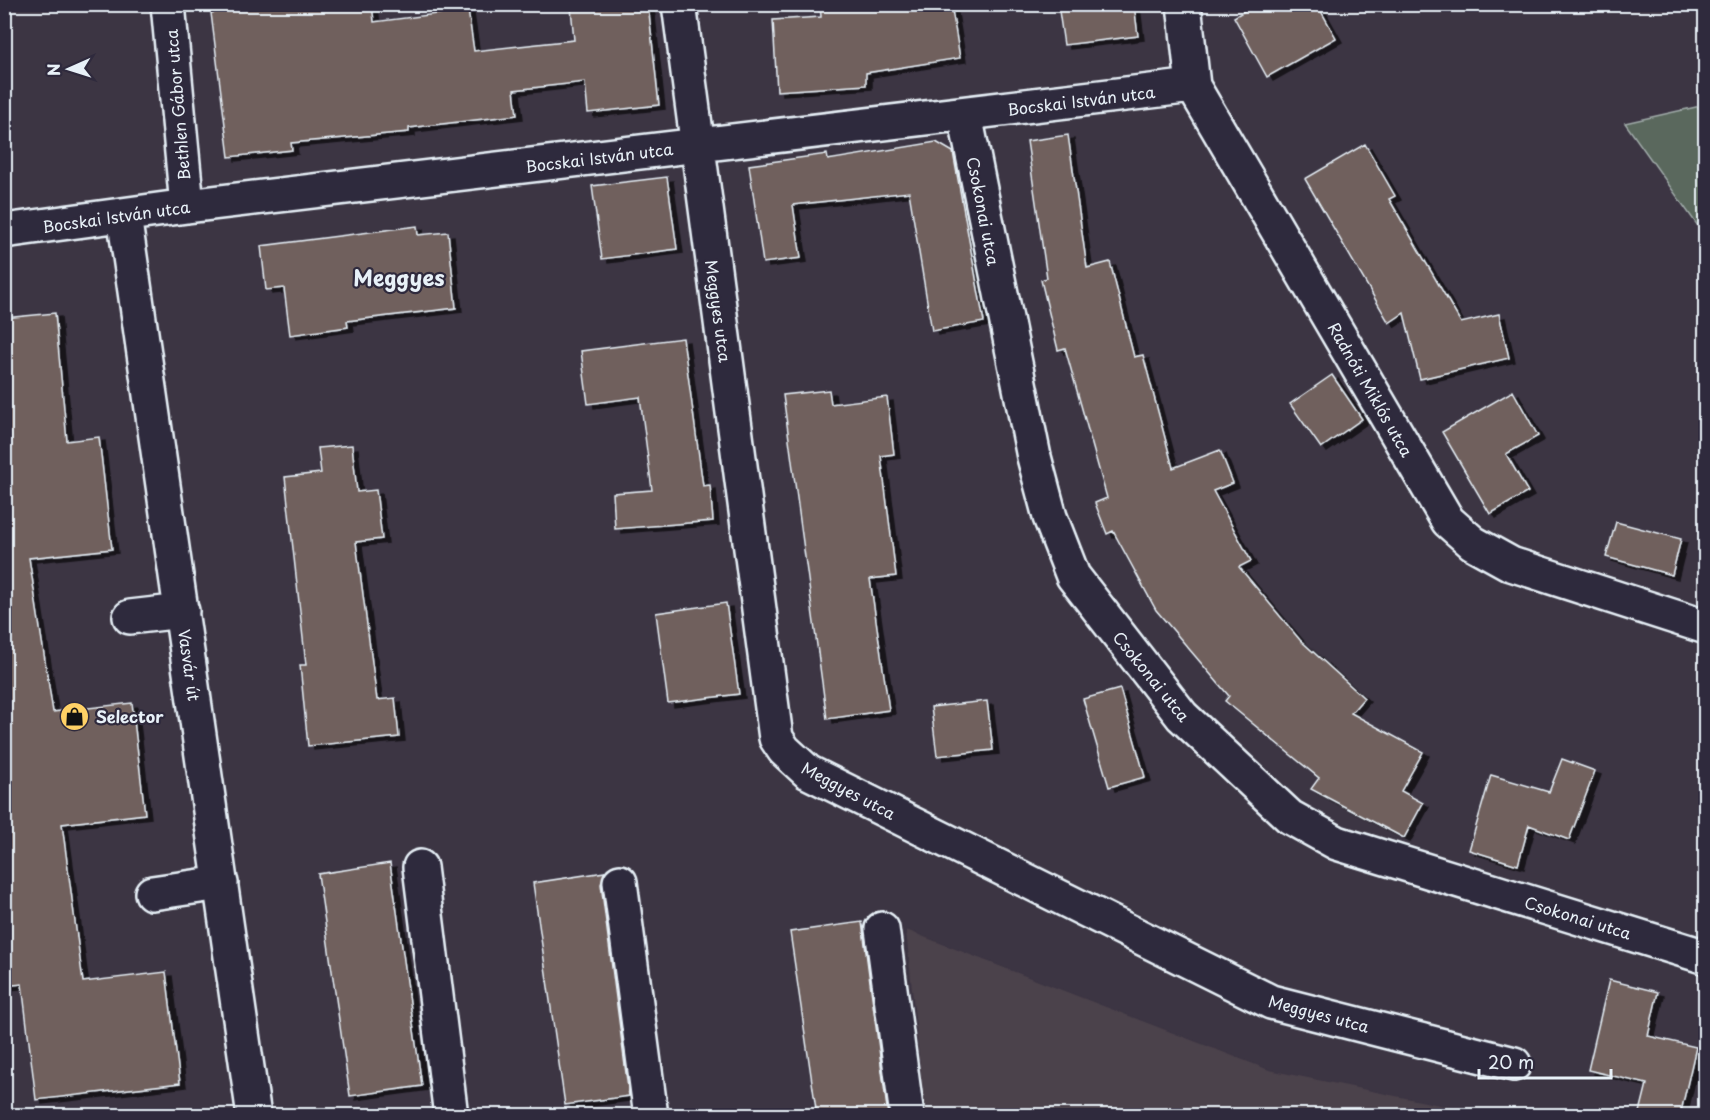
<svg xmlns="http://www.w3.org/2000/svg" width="1710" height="1120" viewBox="0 0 1710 1120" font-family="'Playpen Sans',sans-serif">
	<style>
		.built { fill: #4c424b }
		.green { fill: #5a675d; stroke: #a1acaa; stroke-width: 1.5 }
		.building { fill: #70605d; stroke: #e8f1f8; stroke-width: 1.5; filter: url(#shadow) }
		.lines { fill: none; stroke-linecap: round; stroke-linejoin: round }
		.minor-casing { stroke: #e8f1f8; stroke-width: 38 }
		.minor { stroke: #2f2a3d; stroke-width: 33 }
		.labels { text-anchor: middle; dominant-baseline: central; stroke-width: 4.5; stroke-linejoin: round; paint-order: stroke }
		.street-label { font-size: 16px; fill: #e8f1f8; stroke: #2f2a3d }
		.poi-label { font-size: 16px; font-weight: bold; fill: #e8f1f8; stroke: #2f2a3d; text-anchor: start }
		.district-label { font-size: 22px; font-weight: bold; fill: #e8f1f8; stroke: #2f2a3d }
	</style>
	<defs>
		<filter id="shadow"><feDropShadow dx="6" dy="4" stdDeviation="0" flood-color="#0009"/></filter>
	</defs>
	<rect width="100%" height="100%" fill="#3c3543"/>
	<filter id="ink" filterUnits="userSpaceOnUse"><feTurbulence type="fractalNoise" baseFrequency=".0167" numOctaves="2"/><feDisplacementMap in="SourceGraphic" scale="12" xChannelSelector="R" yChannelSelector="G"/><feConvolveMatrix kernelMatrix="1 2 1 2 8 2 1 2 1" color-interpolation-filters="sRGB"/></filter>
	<g filter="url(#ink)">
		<path class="built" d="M 906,930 L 1269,1070 L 1488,1115 L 925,1115 Z"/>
		<path class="green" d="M 1705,105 L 1706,105 L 1705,236 L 1625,123 Z"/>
		<path class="building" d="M 280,4 L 372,4 L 374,22 L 468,10 L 474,51 L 574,40 L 571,8 L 648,4 L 659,105 L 588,113 L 585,82 L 514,90 L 517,115 L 409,128 L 409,132 L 291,143 L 292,150 L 229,157 L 211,13 Z
			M 820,4 L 951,4 L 960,58 L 866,73 L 866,85 L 777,91 L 773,20 L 821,17 Z
			M 1058,4 L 1134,4 L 1138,36 L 1064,45 Z
			M 1256,4 L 1317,4 L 1336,38 L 1267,77 L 1234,17 Z
			M 1068,135 L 1087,268 L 1110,262 L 1134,357 L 1143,355 L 1173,468 L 1220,450 L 1233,483 L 1213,491 L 1251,561 L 1239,567 L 1300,640 L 1364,698 L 1351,713 L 1423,752 L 1401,791 L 1423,803 L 1404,838 L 1311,789 L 1319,778 L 1225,701 L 1229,696 L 1156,610 L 1113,531 L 1107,534 L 1095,503 L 1107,498 L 1065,348 L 1058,350 L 1041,280 L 1047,278 L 1027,141 Z
			M 936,142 L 953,152 L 984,322 L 932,331 L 909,192 L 793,205 L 801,258 L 763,263 L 749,165 L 827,154 L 828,160 Z
			M 1365,144 L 1395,196 L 1389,199 L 1461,323 L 1499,314 L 1509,358 L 1420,379 L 1404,313 L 1389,323 L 1305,179 Z
			M 667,177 L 677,249 L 602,259 L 592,186 Z
			M 417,226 L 418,235 L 448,232 L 456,308 L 347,321 L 348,327 L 290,335 L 284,288 L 266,290 L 261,246 Z
			M 55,313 L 67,441 L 99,437 L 112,549 L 29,558 L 53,712 L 132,703 L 145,814 L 62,824 L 83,982 L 166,972 L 180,1083 L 36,1100 L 22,984 L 4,986 L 4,318 Z
			M 683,338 L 703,486 L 710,485 L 713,521 L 615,529 L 613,493 L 652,490 L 640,397 L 588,404 L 581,351 Z
			M 1332,375 L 1362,419 L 1321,448 L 1290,404 Z
			M 829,390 L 831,404 L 887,397 L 894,454 L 881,456 L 896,576 L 870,579 L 889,710 L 827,719 L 783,395 Z
			M 1513,391 L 1538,436 L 1506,454 L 1528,492 L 1490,514 L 1442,432 Z
			M 352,445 L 357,492 L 376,490 L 382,539 L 356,542 L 377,700 L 395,698 L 399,737 L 308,746 L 300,665 L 306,665 L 285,477 L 321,473 L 318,448 Z
			M 1616,522 L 1681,539 L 1672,575 L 1606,557 Z
			M 726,603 L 739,694 L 668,703 L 656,613 Z
			M 1120,689 L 1145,777 L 1109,787 L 1083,699 Z
			M 987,701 L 993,750 L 937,756 L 931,707 Z
			M 1562,759 L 1595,771 L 1569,840 L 1529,825 L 1518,865 L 1469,850 L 1491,775 L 1549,792 Z
			M 390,863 L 422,1086 L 350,1096 L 318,874 Z
			M 605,872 L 601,884 L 629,1096 L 565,1105 L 533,883 Z
			M 862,922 L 888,1116 L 817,1116 L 790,932 Z
			M 1609,980 L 1658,992 L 1648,1036 L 1696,1047 L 1680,1116 L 1639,1116 L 1647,1084 L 1588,1070 Z"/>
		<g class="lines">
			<defs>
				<path id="minor" d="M 168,4 L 187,206
					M 679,4 L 776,738 L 784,750 L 808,772 L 1271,1002 L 1514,1064
					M 1184,4 L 1193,86 L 1448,521 L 1473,543 L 1511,564 L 1706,627
					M 965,115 L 1034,457 L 1050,517 L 1073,576 L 1182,716 L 1290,817 L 1337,843 L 1706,957
					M 124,215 L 254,1116
					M 4,231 L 187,206 L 1193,86
					M 130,617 L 182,611
					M 420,867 L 451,1116
					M 620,882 L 651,1116
					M 152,893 L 221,883
					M 882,929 L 907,1116"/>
			</defs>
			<use href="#minor" class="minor-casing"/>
			<use href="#minor" class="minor"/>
		</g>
	</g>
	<defs>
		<symbol id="shop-disc" viewBox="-11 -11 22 22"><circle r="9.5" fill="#ffd166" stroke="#2f2a3d"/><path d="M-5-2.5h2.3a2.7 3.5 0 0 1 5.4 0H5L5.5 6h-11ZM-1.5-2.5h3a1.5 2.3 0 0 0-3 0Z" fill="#111"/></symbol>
	</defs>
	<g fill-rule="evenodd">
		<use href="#shop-disc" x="58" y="700" width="33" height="33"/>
	</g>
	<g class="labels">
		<g class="street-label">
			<text transform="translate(1081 100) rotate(-7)">Bocskai István utca</text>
			<text transform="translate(177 105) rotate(-95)">Bethlen Gábor utca</text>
			<text transform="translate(599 157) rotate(-7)">Bocskai István utca</text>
			<text transform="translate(984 211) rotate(79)">Csokonai utca</text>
			<text transform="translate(116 216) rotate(-8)">Bocskai István utca</text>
			<text transform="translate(719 311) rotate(82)">Meggyes utca</text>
			<text transform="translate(1371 389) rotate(60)">Radnóti Miklós utca</text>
			<text transform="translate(190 665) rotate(82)">Vasvár út</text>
			<text transform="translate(1152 676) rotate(51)">Csokonai utca</text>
			<text transform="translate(849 790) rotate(28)">Meggyes utca</text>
			<text transform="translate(1578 917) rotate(17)">Csokonai utca</text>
			<text transform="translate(1319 1013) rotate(15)">Meggyes utca</text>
		</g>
		<g class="poi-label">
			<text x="96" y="716">Selector</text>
		</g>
		<g class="district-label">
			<text x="399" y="276">Meggyes</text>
		</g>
	</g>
	<rect width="1710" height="1120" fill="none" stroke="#2f2a3d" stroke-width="24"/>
	<rect x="12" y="12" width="1686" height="1096" fill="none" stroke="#e8f1f8" stroke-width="2" filter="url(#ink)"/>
	<g transform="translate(69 69) rotate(267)" stroke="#2f2a3d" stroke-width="4.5" paint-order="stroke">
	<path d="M0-4.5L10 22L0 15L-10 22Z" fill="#e8f1f8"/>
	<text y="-9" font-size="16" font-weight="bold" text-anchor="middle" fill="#e8f1f8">N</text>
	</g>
	<path d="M1479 1069v9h132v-9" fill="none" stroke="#e8f1f8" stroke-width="3"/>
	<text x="1488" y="1069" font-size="18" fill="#e8f1f8" stroke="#2f2a3d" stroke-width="4.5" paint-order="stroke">20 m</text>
</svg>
